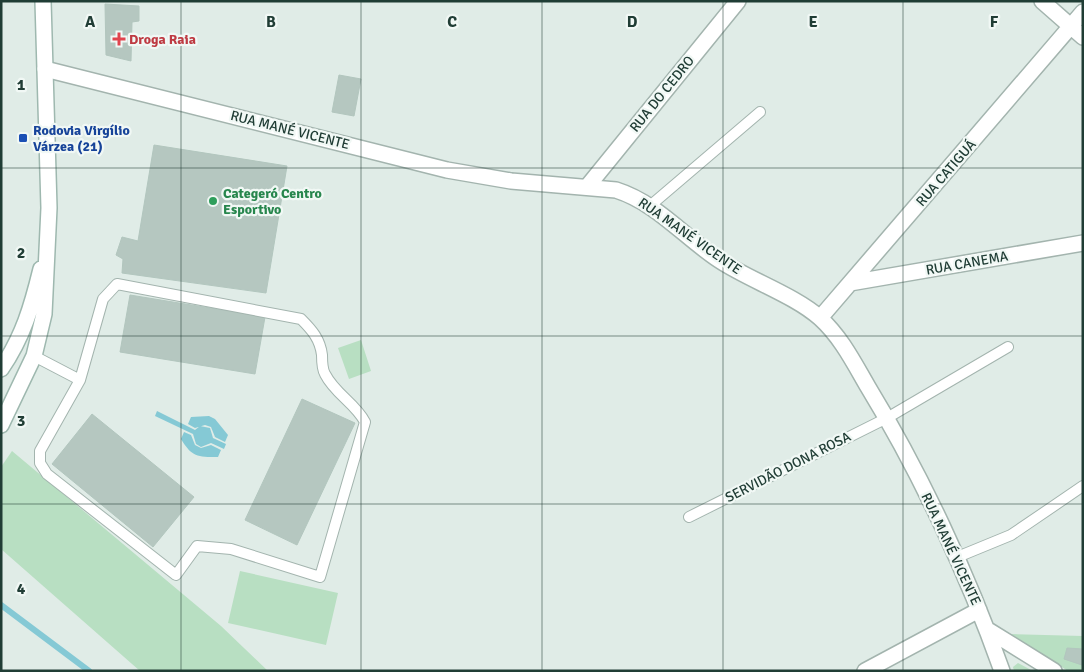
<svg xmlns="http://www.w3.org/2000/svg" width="1084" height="672" viewBox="0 0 1084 672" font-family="Signika,sans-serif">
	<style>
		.green { fill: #b8dfc2 }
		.water { fill: #85c9d5 }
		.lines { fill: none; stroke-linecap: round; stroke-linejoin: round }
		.stream { stroke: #85c9d5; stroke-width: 6 }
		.building { fill: #b5c7c0; stroke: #b2c6be }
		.lane-casing { stroke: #a3b4ae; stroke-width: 12 }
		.street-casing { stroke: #a3b4ae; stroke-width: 18 }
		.secondary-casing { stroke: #9eb8af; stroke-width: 18 }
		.lane { stroke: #fff; stroke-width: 10 }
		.street { stroke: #fff; stroke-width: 15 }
		.secondary { stroke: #fff; stroke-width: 15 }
		.grid { fill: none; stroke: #203d35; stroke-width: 1; stroke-opacity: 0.55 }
		.health-dot { fill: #e0444e; stroke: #f1f8f5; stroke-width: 2 }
		.transit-dot { fill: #1a4fb4; stroke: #f1f8f5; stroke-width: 2 }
		.leisure-dot { fill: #2e9e5b; stroke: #f1f8f5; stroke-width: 2 }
		.labels { text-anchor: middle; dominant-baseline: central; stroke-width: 4.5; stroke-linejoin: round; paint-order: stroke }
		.health-label { font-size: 14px; font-weight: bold; fill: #be3a42; stroke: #f1f8f5; text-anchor: start }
		.street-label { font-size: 14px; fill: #203d35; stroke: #f1f8f5 }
		.transit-label { font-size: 14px; font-weight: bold; fill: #164399; stroke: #f1f8f5; text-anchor: start }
		.leisure-label { font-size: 14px; font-weight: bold; fill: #27864d; stroke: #f1f8f5; text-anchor: start }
		.grid-label { font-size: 16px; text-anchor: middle; font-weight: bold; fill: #203d35; stroke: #f1f8f5; stroke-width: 4.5; stroke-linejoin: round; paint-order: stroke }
	</style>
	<rect width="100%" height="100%" fill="#e0ece7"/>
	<path class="green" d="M 361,340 L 371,371 L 349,379 L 338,348 Z
		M 12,451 L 221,626 L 268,671 L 140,671 L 1,549 L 1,467 Z
		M 240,571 L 338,593 L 326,645 L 228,623 Z
		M 1011,634 L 1083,636 L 1083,671 L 1068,671 Z
		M 1018,663 L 1033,671 L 1014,671 L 1013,667 Z"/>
	<path class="water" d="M 157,411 L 195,430 L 200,426 L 210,428 L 213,438 L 226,444 L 224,449 L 211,443 L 201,447 L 196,444 L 193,434 L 155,416 Z
		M 209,416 L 215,419 L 228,435 L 225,442 L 215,437 L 211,427 L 205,425 L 195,428 L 188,424 L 191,417 Z
		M 184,432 L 191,435 L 195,445 L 201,448 L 211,445 L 221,450 L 218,457 C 197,457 192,457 181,439 Z"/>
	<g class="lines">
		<path class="stream" d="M 1,605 L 89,671"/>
	</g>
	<path class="building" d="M 105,4 L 139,6 L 139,21 L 132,22 L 131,61 L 106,55 Z
		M 339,75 L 361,79 L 354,116 L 332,112 Z
		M 154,145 L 287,166 L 266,293 L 122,273 L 123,259 L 116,255 L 122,237 L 138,241 Z
		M 130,295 L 265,317 L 255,374 L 120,352 Z
		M 302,399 L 355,423 L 297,545 L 245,520 Z
		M 92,414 L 194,497 L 153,547 L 52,464 Z
		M 1067,648 L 1083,649 L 1082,665 L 1064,659 Z"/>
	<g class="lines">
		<defs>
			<path id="lane" d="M 651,205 L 760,112
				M 117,284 L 301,319 C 312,330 320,339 322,355 C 322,361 322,369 325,374 C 335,394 355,403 365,422 L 320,577 L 231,549 L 197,546 L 176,575 L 47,474 L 40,463 L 40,451 L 80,380 L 103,299 Z
				M 34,356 L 80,380
				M 689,517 L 887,418 L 1008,347
				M 955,558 L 1011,535 L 1083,486"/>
			<path id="street" d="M 1042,1 L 1083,37
				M 45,69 L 447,170 L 511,181 L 616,190 C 657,203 684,237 719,260 C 749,280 794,295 820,318 C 841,337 854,363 868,387 C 921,474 968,575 1002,671
				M 587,187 L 738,1
				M 850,283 L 1083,243
				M 820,318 L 1083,12
				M 988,630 L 1054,671
				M 865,671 L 979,610"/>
			<path id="secondary" d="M 1,369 C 23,337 32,306 41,269
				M 1,425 L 34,356 L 44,314 L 49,208 L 43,1"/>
		</defs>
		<use href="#lane" class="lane-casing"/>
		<use href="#street" class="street-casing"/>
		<use href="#secondary" class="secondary-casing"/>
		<use href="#lane" class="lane"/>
		<use href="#street" class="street"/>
		<use href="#secondary" class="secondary"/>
	</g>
	<path class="grid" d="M 181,1 L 181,671M 361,1 L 361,671M 542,1 L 542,671M 723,1 L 723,671M 903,1 L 903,671M 1,168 L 1083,168M 1,336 L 1083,336M 1,504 L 1083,504"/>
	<path class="health-dot" d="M116.5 31.5h5v5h5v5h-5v5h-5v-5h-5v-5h5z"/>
	<rect class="transit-dot" x="18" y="133" width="10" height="10" rx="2.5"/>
	<circle class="leisure-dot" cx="213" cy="201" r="5"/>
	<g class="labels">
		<g class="health-label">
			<text x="129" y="39">Droga Raia</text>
		</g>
		<g class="street-label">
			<text transform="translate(662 94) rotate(-51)">RUA DO CEDRO</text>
			<text transform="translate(290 130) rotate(14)">RUA MANÉ VICENTE</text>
			<text transform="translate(946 173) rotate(-49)">RUA CATIGUÁ</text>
			<text transform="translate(690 236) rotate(35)">RUA MANÉ VICENTE</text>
			<text transform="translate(967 263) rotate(-10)">RUA CANEMA</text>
			<text transform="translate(788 467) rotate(-27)">SERVIDÃO DONA ROSA</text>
			<text transform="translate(951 549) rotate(65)">RUA MANÉ VICENTE</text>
		</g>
		<g class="transit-label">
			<text x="33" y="130">Rodovia Virgílio<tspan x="33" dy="16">Várzea (21)</tspan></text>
		</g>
		<g class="leisure-label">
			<text x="223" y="193">Categeró Centro<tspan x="223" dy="16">Esportivo</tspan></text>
		</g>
	</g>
	<g class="grid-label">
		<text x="90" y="27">A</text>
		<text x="271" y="27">B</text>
		<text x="452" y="27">C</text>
		<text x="632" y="27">D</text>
		<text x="813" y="27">E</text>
		<text x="994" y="27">F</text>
		<text x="21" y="90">1</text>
		<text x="21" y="258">2</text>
		<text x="21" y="426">3</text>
		<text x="21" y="594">4</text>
	</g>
	<rect width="1084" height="672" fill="none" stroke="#203d35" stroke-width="5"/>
</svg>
